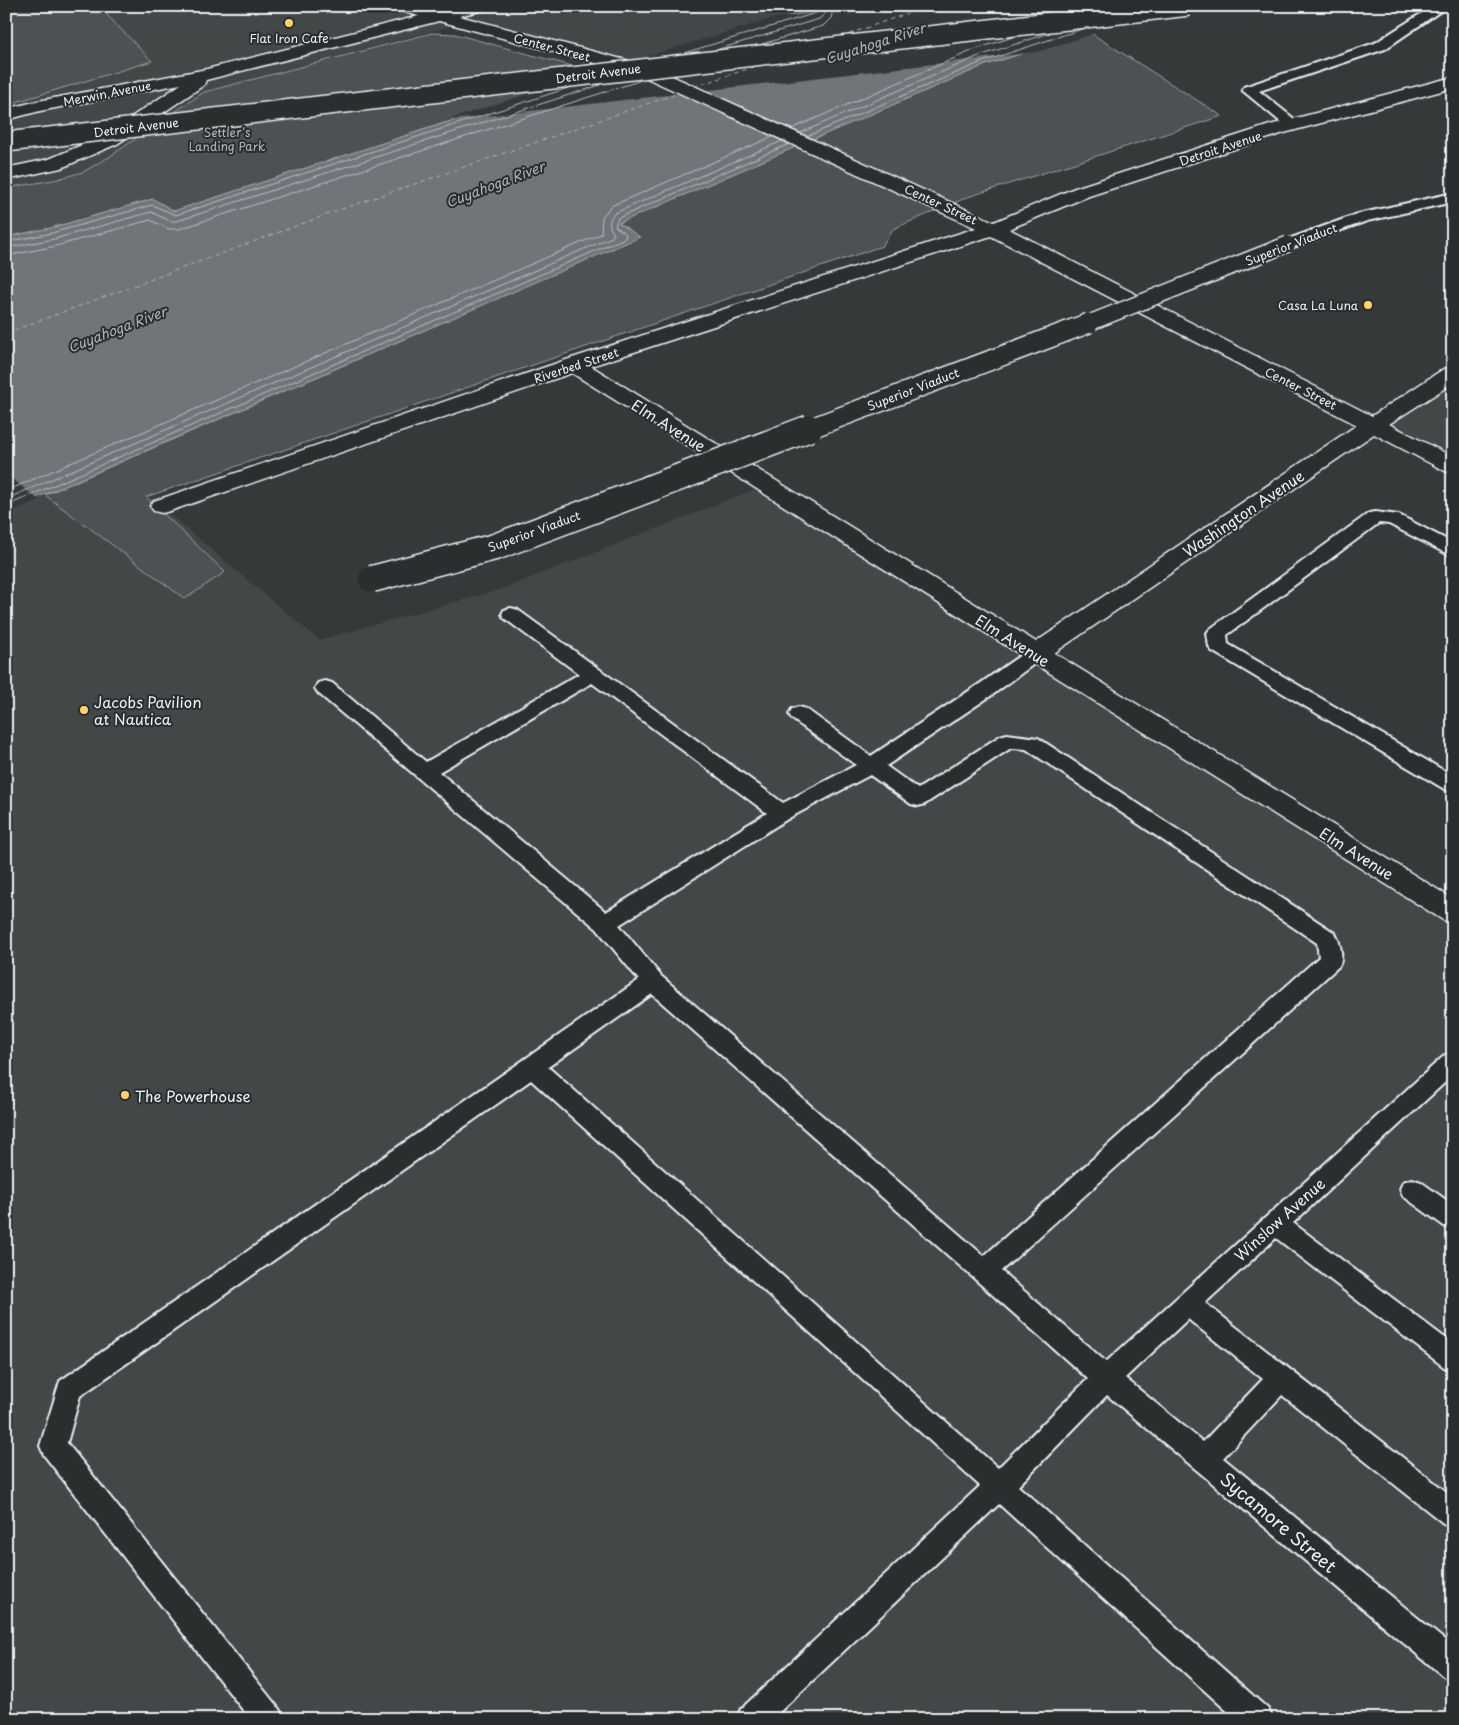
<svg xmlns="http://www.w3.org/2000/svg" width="1459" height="1725" viewBox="0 0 1459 1725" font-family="'Playpen Sans',sans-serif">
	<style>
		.built { fill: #424647 }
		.green { fill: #4d5152; stroke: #9aa1a5 }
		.water { fill: #707579; stroke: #a0a7ac }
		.pier { fill: #35393a }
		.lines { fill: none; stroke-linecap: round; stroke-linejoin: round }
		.shore { stroke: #b8bfc5; stroke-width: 1 }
		.ferry { stroke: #acb3b8; stroke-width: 1; stroke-dasharray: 4.5 4; stroke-linecap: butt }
		.lane-casing { stroke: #e8f1f8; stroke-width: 4 }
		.street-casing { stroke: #e8f1f8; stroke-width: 3 }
		.lane { fill: #2a2d2e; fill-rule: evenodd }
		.street { fill: #2a2d2e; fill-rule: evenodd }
		.lane-bridge-casing { stroke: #e8f1f8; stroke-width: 18; stroke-linecap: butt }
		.street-bridge-far1-casing { stroke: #e8f1f8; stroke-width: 22; stroke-linecap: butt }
		.street-bridge-casing { stroke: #e8f1f8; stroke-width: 29; stroke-linecap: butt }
		.primary-bridge-casing { stroke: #e8f1f8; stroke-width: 22; stroke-linecap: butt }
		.lane-bridge { stroke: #2a2d2e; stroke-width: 15 }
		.street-bridge-far1 { stroke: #2a2d2e; stroke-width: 19 }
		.street-bridge { stroke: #2a2d2e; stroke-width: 26 }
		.primary-bridge { stroke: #2a2d2e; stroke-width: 19 }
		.poi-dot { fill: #ffd166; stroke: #2a2d2e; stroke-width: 2 }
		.labels { text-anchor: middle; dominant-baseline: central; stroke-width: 4; stroke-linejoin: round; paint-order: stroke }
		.far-poi-label { font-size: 12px; fill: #e8f1f8; stroke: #2a2d2e }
		.far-street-label { font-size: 12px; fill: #e8f1f8; stroke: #2a2d2e }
		.far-park-label { font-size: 12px; fill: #b2b9be; stroke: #2a2d2e }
		.far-water-label { font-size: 14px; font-style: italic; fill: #acb3b8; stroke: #2a2d2e }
		.street-label { font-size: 15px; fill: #e8f1f8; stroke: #2a2d2e }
		.poi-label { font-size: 15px; fill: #e8f1f8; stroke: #2a2d2e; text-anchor: start }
		.near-street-label { font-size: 18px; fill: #e8f1f8; stroke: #2a2d2e }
	</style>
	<rect width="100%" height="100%" fill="#35393a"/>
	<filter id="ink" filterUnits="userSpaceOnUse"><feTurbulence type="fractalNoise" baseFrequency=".02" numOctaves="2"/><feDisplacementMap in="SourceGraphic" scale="10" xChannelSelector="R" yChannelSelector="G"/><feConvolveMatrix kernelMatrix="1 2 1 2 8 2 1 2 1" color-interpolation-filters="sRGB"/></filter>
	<g filter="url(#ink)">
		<path class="built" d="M 6,6 L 822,6 L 612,69 L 463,23 L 204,92 L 109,157 L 83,172 L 54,180 L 6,188 Z
			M 1453,373 L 1453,466 L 1373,425 Z
			M 112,466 L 319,640 L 505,588 L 766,485 L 1453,913 L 1453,1719 L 6,1719 L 6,511 Z"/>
		<path class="green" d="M 6,6 L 112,6 L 104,12 L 152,61 L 6,105 Z
			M 1089,32 L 1222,116 L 968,197 L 893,229 L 882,246 L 146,497 L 225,572 L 185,599 L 45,495 L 639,237 L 619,223 L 983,66 Z
			M 432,33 L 455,34 L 598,73 L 174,211 L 153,199 L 51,228 L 6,237 L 6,188 L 54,180 L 83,172 L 109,157 L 204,92 Z"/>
		<path class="water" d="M 823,6 L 1170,6 L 983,66 L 619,223 L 640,237 L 6,511 L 6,237 L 51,228 L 153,199 L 174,211 L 598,73 Z"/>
		<path class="pier" d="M 880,6 L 1172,6 L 1170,9 L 1037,52 L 444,121 L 598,71 L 774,18 Z
			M 10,477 L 39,500 L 6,514 L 6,479 Z"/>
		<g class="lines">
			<path class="shore" d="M 762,44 L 823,26 L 831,18 L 834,6
				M 719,49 L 819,19 L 825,14 L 827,6
				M 684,53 L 816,13 L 820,11 L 820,6
				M 791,129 L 976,49 L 1013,37
				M 800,133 L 979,56 L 1050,33
				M 808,136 L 982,62 L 1082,29
				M 6,242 L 52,233 L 152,205 L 176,215 L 568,88
				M 6,248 L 54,239 L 151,212 L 170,221 L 177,221 L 600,85
				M 6,256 L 56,246 L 150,220 L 169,229 L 179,229 L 642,80
				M 6,491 L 601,234 L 602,217 L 611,206 L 772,137
				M 6,499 L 612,237 L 614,234 C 608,226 608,220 615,213 L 782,141
				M 6,506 L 625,238 L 626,234 L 615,226 L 618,218 L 789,144"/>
			<path class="ferry" d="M 841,37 L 928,6
				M 694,87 L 759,65
				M 6,333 L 342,209 L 679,93"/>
			<defs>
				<path id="lane" d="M 1433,6 L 1448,6 L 1385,49 L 1259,91 L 1298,122 L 1300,125 L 1298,128 L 1288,128 L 1242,90 L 1244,87 L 1375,43 Z
					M 1453,193 L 1453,202 L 1367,221 L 1288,249 L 1283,247 L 1280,244 L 1283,241 L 1358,214 Z
					M 1375,512 L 1399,515 L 1453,543 L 1453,557 L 1389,524 L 1379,523 L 1227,635 L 1228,644 L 1453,776 L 1453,792 L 1446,790 L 1212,651 L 1209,647 L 1207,633 L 1210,629 L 1369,513 Z
					M 511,608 L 518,610 L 783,803 L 856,765 L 792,719 L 789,714 L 792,709 L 799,707 L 806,709 L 871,756 L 981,683 L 1028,650 L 1035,648 L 1042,650 L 1045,654 L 1042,658 L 995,693 L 886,766 L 918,789 L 1000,736 L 1007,734 L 1038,738 L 1335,933 C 1340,942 1344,957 1339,966 L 1001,1271 L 1106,1362 L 1445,1055 L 1453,1052 L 1453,1075 L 1293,1223 L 1453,1344 L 1453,1370 L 1444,1367 L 1276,1238 L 1205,1303 L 1453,1497 L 1453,1527 L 1443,1523 L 1282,1395 L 1223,1458 L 1453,1647 L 1453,1680 L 1443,1676 L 1107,1395 L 1018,1486 L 1268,1709 L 1273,1719 L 1236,1719 L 999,1504 L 772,1719 L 736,1719 L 741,1709 L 980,1486 L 531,1080 L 80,1396 L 67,1443 L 279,1709 L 284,1719 L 250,1719 L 44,1455 L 40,1446 L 60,1381 L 639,980 L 597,929 L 318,693 L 315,688 L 318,683 L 325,681 L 332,683 L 426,762 L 579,674 L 504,618 L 502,614 L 504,610 ZM 592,683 L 767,813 L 606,912 L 439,772 ZM 1011,748 L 1026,749 L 1317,943 L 1319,957 L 984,1256 L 661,976 L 619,925 L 789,818 L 870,775 L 911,804 L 918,806 L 925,804 ZM 652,994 L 1088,1379 L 998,1468 L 548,1067 ZM 1188,1319 L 1263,1379 L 1203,1442 L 1125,1378 Z
					M 1412,1179 L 1421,1182 L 1453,1205 L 1453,1229 L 1444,1226 L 1403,1196 L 1400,1189 L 1403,1182 Z"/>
				<path id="street" d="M 395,6 L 424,6 L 439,11 L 457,6 L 486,6 L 484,10 L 459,16 L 652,67 L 994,222 L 1075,188 L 1270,125 L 1453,77 L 1453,88 L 1284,133 L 1089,196 L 1009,229 L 1372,416 L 1445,368 L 1453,367 L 1453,383 L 1389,424 L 1453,457 L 1453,473 L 1445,471 L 1374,434 L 1054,653 L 1453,899 L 1453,923 L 1443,920 L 572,373 L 170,511 L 162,513 L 154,511 L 150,506 L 154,501 L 566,360 L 976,228 L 640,75 L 439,21 L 206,80 L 204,85 L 117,144 L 61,168 L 6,180 L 6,168 L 49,159 L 103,136 L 181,84 L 40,111 L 6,120 L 6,109 L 38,101 L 207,69 L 419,16 L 397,10 ZM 991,236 L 1357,425 L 1036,642 L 591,366 Z"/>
			</defs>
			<use href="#lane" class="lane-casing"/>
			<use href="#street" class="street-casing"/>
			<use href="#lane" class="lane"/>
			<use href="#street" class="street"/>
			<defs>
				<path id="lane-bridge" d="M 1089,323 L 1288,244"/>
				<path id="street-bridge-far1" d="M 806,430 L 1089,323"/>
				<path id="street-bridge" d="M 372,579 L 495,547 L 810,428"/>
				<path id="primary-bridge" d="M 6,142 L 1189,6"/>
			</defs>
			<use href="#lane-bridge" class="lane-bridge-casing"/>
			<use href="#street-bridge-far1" class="street-bridge-far1-casing"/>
			<use href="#street-bridge" class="street-bridge-casing"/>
			<use href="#primary-bridge" class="primary-bridge-casing"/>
			<use href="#lane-bridge" class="lane-bridge"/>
			<use href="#street-bridge-far1" class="street-bridge-far1"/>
			<use href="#street-bridge" class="street-bridge"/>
			<use href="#primary-bridge" class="primary-bridge"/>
		</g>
	</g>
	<g class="poi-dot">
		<circle cx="289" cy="23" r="5"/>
		<circle cx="1368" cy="305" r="5"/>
		<circle cx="84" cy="710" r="5"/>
		<circle cx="125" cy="1095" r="5"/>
	</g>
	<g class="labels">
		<g class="far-poi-label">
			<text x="289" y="38">Flat Iron Cafe</text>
			<text x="1358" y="305" text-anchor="end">Casa La Luna</text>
		</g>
		<g class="far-street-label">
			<text transform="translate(552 47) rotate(15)">Center Street</text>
			<text transform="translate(598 73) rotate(-7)">Detroit Avenue</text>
			<text transform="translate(107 93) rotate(-11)">Merwin Avenue</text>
			<text transform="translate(136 127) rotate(-7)">Detroit Avenue</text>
			<text transform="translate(1220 148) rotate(-18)">Detroit Avenue</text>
			<text transform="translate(941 204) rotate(25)">Center Street</text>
			<text transform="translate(1291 244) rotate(-21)">Superior Viaduct</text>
			<text transform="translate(576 365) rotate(-18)">Riverbed Street</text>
			<text transform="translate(1301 388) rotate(27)">Center Street</text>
			<text transform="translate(913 389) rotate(-21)">Superior Viaduct</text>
			<text transform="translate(534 531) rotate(-20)">Superior Viaduct</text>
		</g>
		<g class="far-park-label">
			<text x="227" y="132">Settler's<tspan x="227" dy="14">Landing Park</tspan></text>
		</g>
		<g class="far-water-label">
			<text transform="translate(875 43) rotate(-18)">Cuyahoga River</text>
			<text transform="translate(495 184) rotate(-21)">Cuyahoga River</text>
			<text transform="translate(117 329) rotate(-21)">Cuyahoga River</text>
		</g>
		<g class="street-label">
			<text transform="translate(669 425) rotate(32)">Elm Avenue</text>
			<text transform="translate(1243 513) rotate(-34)">Washington Avenue</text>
			<text transform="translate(1013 640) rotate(32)">Elm Avenue</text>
			<text transform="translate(1357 853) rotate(32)">Elm Avenue</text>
			<text transform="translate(1279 1219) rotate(-42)">Winslow Avenue</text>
		</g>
		<g class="poi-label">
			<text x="94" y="701">Jacobs Pavilion<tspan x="94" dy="17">at Nautica</tspan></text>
			<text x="135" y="1095">The Powerhouse</text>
		</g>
		<g class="near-street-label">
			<text transform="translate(1279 1522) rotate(40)">Sycamore Street</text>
		</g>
	</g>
	<rect width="1459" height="1725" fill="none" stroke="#2a2d2e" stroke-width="25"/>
	<rect x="12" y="12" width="1434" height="1700" fill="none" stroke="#e8f1f8" stroke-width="2" filter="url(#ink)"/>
</svg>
